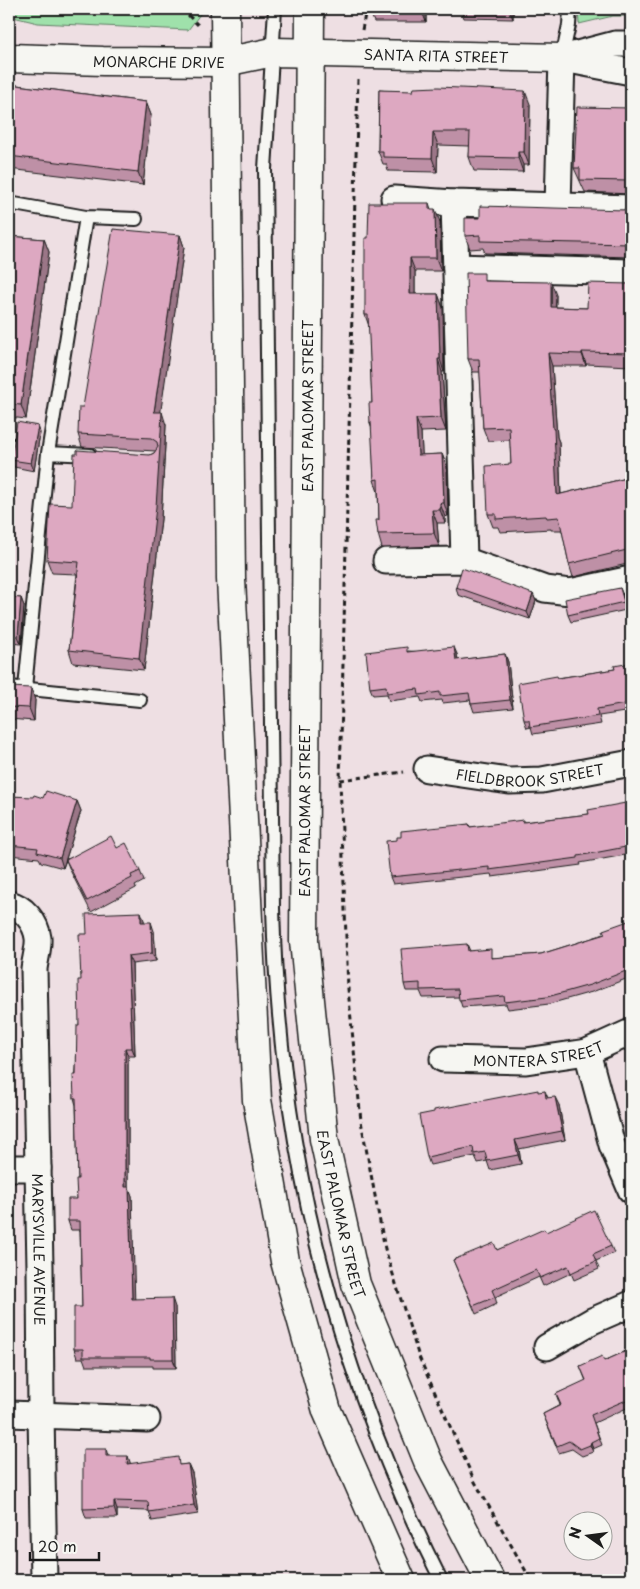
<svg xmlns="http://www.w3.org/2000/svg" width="640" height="1589" viewBox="0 0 640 1589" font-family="'Playpen Sans',sans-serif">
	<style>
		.green { fill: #9fe1ab; stroke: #5e7e64 }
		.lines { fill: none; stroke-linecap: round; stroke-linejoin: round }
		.service-casing { stroke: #1c1c1c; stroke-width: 16 }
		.minor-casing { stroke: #1c1c1c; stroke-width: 29 }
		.tertiary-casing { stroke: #1c1c1c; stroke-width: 31 }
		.secondary-casing { stroke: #1c1c1c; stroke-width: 31 }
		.path { stroke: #1c1c1c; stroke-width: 3; stroke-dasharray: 5 4; stroke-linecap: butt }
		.service { stroke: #f6f6f2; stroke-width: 12 }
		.minor { stroke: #f6f6f2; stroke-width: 25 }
		.tertiary { stroke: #f6f6f2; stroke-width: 28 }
		.secondary { stroke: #f6f6f2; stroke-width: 28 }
		.wall { fill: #be90a6; stroke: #1c1c1c }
		.shaded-wall { fill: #9b7687; stroke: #1c1c1c }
		.building { fill: #dda8c1; stroke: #1c1c1c }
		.labels { text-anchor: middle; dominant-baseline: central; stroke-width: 4.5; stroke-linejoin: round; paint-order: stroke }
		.street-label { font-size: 14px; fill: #1c1c1c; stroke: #f6f6f2 }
	</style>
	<rect width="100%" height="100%" fill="#eedfe3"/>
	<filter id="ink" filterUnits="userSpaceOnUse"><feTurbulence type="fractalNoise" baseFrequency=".02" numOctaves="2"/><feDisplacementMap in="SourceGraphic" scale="10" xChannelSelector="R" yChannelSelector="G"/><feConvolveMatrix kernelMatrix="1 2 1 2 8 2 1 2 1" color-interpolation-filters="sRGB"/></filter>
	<g filter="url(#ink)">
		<path class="green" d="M 9,9 L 204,9 L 188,30 L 38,23 L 9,16 Z
			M 578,9 L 631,9 L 631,16 L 613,16 L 579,24 Z"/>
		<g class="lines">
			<defs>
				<path id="service" d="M 275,9 L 265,169 L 273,908 C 275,985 282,1064 295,1141 C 321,1293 372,1443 441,1580
					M 562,58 L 569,25 L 570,9
					M 9,203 L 86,217 L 136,219
					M 48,453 L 90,455
					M 9,687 L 140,700
					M 25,688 L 48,453 L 86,217"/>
				<g id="minor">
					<path d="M 562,58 L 615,44 L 631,44"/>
					<path d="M 569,60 L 631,72"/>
					<path d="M 394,199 L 454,203 L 631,208"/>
					<path d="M 454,203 L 464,560"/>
					<path d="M 558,205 L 562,58"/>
					<path d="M 456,267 L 631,272"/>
					<path d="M 386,561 L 464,560 L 545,589 L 570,592 L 631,579"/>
					<path id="s1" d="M 427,769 L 509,781 L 542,780 L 631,763"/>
					<path id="s2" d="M 9,904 C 23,907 36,922 38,938 C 39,947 35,960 34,969 L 40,1267 L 41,1414 L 44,1580"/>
					<path d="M 587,1052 L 612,1145 L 631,1190"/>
					<path id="s3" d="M 443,1059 L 526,1061 L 587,1052 L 631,1032"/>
					<path d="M 9,1168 L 38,1168"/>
					<path d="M 547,1347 L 592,1321 L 631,1304"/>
					<path d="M 9,1414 L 147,1419"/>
				</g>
				<g id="tertiary">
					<path id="s4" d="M 9,58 L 103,61 L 225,62 L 273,52 L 562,58"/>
				</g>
				<g id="secondary">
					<path d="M 225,9 L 231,579 L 257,1100 L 285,1261 L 327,1411 L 401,1580"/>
					<path id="s5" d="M 310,9 L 304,941 L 324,1139 L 356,1284 L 428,1461 L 490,1580"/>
				</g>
			</defs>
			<use href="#service" class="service-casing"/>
			<use href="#minor" class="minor-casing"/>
			<use href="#tertiary" class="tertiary-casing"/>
			<use href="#secondary" class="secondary-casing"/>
			<path class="path" d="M 182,9 L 198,25
				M 362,30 L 366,9
				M 358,79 L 340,780 L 348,989 L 361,1121 L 385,1249 L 419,1357 L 475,1482 L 531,1580
				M 9,439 L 15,438
				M 340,780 L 404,772
				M 610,1580 L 631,1571"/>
			<use href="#service" class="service"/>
			<use href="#minor" class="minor"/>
			<use href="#tertiary" class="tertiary"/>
			<use href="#secondary" class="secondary"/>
		</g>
		<path class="wall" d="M 426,9 L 426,22 L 374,22 L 371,14 Z
			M 461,9 L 513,9 L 513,19 L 464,18 Z
			M 9,84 L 146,102 L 151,115 L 143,185 L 9,169 Z
			M 379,90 L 530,104 L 529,165 L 523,165 L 523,172 L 474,171 L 469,157 L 470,146 L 438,145 L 437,172 L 388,171 L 386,164 L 383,164 L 378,151 Z
			M 631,108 L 631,194 L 585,192 L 574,168 Z
			M 429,203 L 431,209 L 440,222 L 441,271 L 415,271 L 415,294 L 438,294 L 443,308 L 444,372 L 442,372 L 446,431 L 421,432 L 422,455 L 442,454 L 447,467 L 448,516 L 445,517 L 445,523 L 437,523 L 439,546 L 382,548 L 378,534 L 379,520 L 378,492 L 374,480 L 372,428 L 370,423 L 372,403 L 369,326 L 365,315 L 368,238 Z
			M 631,208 L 631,257 L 485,253 L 483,248 L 470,249 L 465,236 L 480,218 L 626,210 Z
			M 180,235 L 184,247 L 160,412 L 166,425 L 165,445 L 161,519 L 144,670 L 73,663 L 69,650 L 77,574 L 52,573 L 47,560 L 72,505 L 150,455 L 154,453 L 156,451 L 82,447 L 78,434 Z
			M 9,236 L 44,239 L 49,252 L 26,419 L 9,417 Z
			M 487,281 L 556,295 L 556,307 L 587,308 L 631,284 L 631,366 L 586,364 L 586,366 L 552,366 L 557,437 L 559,442 L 561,494 L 631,477 L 631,563 L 573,577 L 569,564 L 562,530 L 551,530 L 551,529 L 500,532 L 498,527 L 493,527 L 488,514 L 511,464 L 510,440 L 488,441 L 483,428 L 480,372 L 473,372 L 468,359 Z
			M 38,426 L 40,433 L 34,471 L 14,467 L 11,460 Z
			M 456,587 L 533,594 L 536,601 L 530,619 L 458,595 Z
			M 620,588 L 626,610 L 571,622 L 568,615 Z
			M 9,597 L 21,598 L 24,606 L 21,644 L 9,643 Z
			M 408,651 L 457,654 L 458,660 L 505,654 L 508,662 L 513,708 L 474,712 L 470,700 L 443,703 L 442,700 L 422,702 L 420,697 L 389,701 L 387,694 L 373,695 L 370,688 Z
			M 631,663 L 631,711 L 599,716 L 601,724 L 533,734 L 531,727 L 527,728 L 524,720 L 558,678 L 615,669 Z
			M 9,687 L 35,700 L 34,721 L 9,719 Z
			M 9,796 L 77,801 L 81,811 L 66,859 L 117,848 L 140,871 L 144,881 L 135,886 L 136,888 L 91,912 L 70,870 L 66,860 L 63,868 L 41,862 L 39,858 L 9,855 Z
			M 631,802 L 631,854 L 580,863 L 581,865 L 492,877 L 491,874 L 393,884 L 390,877 L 397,840 L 469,824 L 470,827 L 524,822 L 589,814 Z
			M 144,920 L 144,922 L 154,931 L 156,961 L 132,964 L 135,1056 L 128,1056 L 128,1187 L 132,1196 L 134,1299 L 175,1307 L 176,1368 L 153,1368 L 153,1366 L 86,1366 L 83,1358 L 77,1358 L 74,1349 L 82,1307 L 80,1230 L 71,1230 L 68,1221 L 77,1199 L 78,1179 L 76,1105 L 74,1098 L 79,1025 L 87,934 Z
			M 631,920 L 631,977 L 592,992 L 549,1004 L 508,1009 L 506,1004 L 462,1007 L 459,997 L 423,998 L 420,991 L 406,991 L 404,984 L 467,944 L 470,951 L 493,958 L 541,954 L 605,934 Z
			M 545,1091 L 548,1098 L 559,1105 L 565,1140 L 519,1149 L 521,1164 L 490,1170 L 487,1161 L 478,1163 L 475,1156 L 430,1165 L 427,1157 Z
			M 546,1232 L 611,1246 L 614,1253 L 596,1261 L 599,1269 L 574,1280 L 571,1273 L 543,1286 L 539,1277 L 495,1297 L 497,1304 L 476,1314 L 453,1260 L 497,1250 Z
			M 631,1349 L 631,1406 L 594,1423 L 602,1445 L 593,1449 L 593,1452 L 582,1456 L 572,1449 L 559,1453 L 543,1414 L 560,1405 L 556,1394 L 586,1381 L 580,1366 L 604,1361 Z
			M 106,1449 L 108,1456 L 131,1464 L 181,1465 L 188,1464 L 192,1473 L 198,1514 L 152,1521 L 149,1511 L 117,1510 L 117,1518 L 86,1518 L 83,1509 Z"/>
		<path class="shaded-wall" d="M 423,9 L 426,9 L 426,22 L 423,14 Z
			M 509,9 L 513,9 L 513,19 Z
			M 525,91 L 530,104 L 529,165 L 524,152 Z
			M 146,102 L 151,115 L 143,185 L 138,172 Z
			M 433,132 L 438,145 L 437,172 L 432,158 Z
			M 518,152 L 523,165 L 523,172 L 518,158 Z
			M 630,152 L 631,157 L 631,189 L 628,181 Z
			M 435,209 L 440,222 L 441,271 L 436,258 Z
			M 180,235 L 184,247 L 159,424 L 154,412 Z
			M 44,239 L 49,252 L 26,419 L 21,405 Z
			M 410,258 L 415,271 L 415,307 L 410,294 Z
			M 551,282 L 556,295 L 555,320 L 551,307 Z
			M 438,294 L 443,308 L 444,372 L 440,359 Z
			M 582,352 L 586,364 L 586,366 L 582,354 Z
			M 548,353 L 552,366 L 557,437 L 559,442 L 561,507 L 557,495 Z
			M 438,359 L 442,372 L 446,431 L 441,418 Z
			M 162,412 L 166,425 L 161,519 L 144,670 L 139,658 Z
			M 416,419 L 421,432 L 423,468 L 418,455 Z
			M 38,426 L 40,433 L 34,471 L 31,463 Z
			M 442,454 L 447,467 L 448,516 L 444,503 Z
			M 11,491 L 15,503 L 9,520 L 9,496 Z
			M 440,503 L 445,517 L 445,523 L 440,510 Z
			M 432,510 L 437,523 L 439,546 L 434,533 Z
			M 620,588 L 623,595 L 626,610 L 624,602 Z
			M 533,594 L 536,601 L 530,619 L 527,612 Z
			M 21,598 L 24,606 L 21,644 L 18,636 Z
			M 454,647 L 457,654 L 458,667 L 456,660 Z
			M 505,654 L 508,662 L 513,708 L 510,700 Z
			M 31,688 L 35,700 L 34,721 L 29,708 Z
			M 77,801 L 81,811 L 63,868 L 60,858 Z
			M 141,912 L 144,920 L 144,931 L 141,922 Z
			M 151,922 L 154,931 L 156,961 L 152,953 Z
			M 128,956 L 132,964 L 135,1056 L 132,1048 Z
			M 125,1048 L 128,1056 L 128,1196 L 125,1187 Z
			M 555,1097 L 559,1105 L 565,1140 L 562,1131 Z
			M 515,1140 L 519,1149 L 521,1164 L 518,1155 Z
			M 129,1187 L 132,1196 L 135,1307 L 132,1299 Z
			M 172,1298 L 175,1307 L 176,1368 L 173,1359 Z
			M 591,1442 L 593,1449 L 593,1452 L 590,1445 Z
			M 128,1456 L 131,1465 L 127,1464 Z
			M 188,1464 L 192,1473 L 198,1514 L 194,1505 Z
			M 114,1501 L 117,1510 L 117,1518 L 114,1508 Z"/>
		<path class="building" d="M 371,9 L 423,9 L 423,14 L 371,14 Z
			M 9,84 L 146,102 L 138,172 L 9,156 Z
			M 438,87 L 525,91 L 524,152 L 518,152 L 518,158 L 469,157 L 470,132 L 433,132 L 432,158 L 383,157 L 383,151 L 378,151 L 379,90 L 413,91 L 414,88 Z
			M 577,107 L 631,108 L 631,152 L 630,152 L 628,181 L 580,180 L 580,168 L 574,168 Z
			M 369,203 L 429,203 L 429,209 L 435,209 L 436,258 L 410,258 L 410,294 L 438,294 L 440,359 L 438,359 L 441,418 L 416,419 L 418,455 L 442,454 L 444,503 L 440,503 L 440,510 L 432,510 L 434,533 L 378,534 L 376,520 L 379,520 L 378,479 L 374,480 L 371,422 L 370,423 L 369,403 L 372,403 L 368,315 L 365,315 L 365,238 L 368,238 Z
			M 480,206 L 626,210 L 631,208 L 631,244 L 480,241 L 480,235 L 465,236 L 465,218 L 480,218 Z
			M 113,229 L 180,235 L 154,412 L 162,412 L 161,432 L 156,507 L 139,658 L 69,650 L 79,562 L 47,560 L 50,504 L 72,505 L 74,454 L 77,454 L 77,450 L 150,455 L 154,453 L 158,447 L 157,442 L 151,438 L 78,434 L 79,407 L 83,407 Z
			M 9,236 L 44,239 L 21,405 L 9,404 Z
			M 466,273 L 484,273 L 484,281 L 551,282 L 551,307 L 587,308 L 588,283 L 631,284 L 631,353 L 582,352 L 582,354 L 548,353 L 553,429 L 554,429 L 557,495 L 631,477 L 631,549 L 569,564 L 559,517 L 547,518 L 546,516 L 496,519 L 496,514 L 488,514 L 486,466 L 511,464 L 509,427 L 483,428 L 479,359 L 468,359 Z
			M 17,422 L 38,426 L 31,463 L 11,460 Z
			M 462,568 L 533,594 L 527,612 L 456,587 Z
			M 620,588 L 624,602 L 568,615 L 565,599 Z
			M 9,597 L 21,598 L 18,636 L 9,636 Z
			M 407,647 L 407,652 L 454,647 L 456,660 L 505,654 L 510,700 L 471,704 L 469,693 L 440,696 L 440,692 L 419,695 L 418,689 L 387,693 L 386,686 L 370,688 L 366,652 Z
			M 631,663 L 631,703 L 597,709 L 598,716 L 530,727 L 529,720 L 524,720 L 518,683 L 557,676 L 558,678 L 615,669 L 614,666 Z
			M 9,687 L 31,688 L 29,708 L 9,707 Z
			M 46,791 L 77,801 L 60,858 L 37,852 L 38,848 L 9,845 L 9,796 L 33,797 L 34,795 L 43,798 Z
			M 631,802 L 631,846 L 578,856 L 578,858 L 489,870 L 489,867 L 390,877 L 386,841 L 397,840 L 397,837 L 401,837 L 401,831 L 469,824 L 470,827 L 523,820 L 523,822 L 589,814 L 588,810 Z
			M 111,836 L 117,848 L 126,843 L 140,871 L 131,875 L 132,878 L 87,901 L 66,860 Z
			M 141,912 L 141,922 L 151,922 L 152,953 L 128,956 L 132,1048 L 125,1048 L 125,1187 L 129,1187 L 132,1299 L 172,1298 L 173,1359 L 150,1359 L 150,1357 L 83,1357 L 83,1349 L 74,1349 L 74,1307 L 82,1307 L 80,1221 L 68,1221 L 68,1199 L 77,1199 L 76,1179 L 78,1179 L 76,1098 L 74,1098 L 73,1075 L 76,1075 L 77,1025 L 79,1025 L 78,980 L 81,980 L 79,934 L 87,934 L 86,914 Z
			M 631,920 L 631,969 L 590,985 L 547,997 L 505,1002 L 504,996 L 459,1000 L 458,989 L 420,990 L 420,983 L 404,984 L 401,949 L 467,944 L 468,951 L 491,949 L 491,958 L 541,954 L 605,934 L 603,930 Z
			M 538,1090 L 538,1092 L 545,1091 L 546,1098 L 555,1097 L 562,1131 L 515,1140 L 518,1155 L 487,1161 L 485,1152 L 474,1154 L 473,1147 L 427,1157 L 419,1115 L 434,1112 L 434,1110 Z
			M 594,1210 L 611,1246 L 593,1254 L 596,1261 L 571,1273 L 568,1266 L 540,1278 L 536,1270 L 492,1290 L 495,1297 L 473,1306 L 453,1260 L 494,1243 L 497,1250 L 544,1229 L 546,1232 Z
			M 631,1349 L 631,1398 L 591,1415 L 599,1438 L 591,1442 L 590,1445 L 580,1449 L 569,1441 L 557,1446 L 543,1414 L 561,1405 L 556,1394 L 586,1380 L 580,1366 L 602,1356 L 604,1361 Z
			M 83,1449 L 106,1449 L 106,1456 L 128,1456 L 127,1464 L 178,1457 L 179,1465 L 188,1464 L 194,1505 L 149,1512 L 148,1502 L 114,1501 L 114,1508 L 83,1509 Z
			M 206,1574 L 206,1580 L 163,1580 L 163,1578 L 174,1578 L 174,1575 Z"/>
	</g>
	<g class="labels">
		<g class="street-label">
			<text stroke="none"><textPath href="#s4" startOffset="428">SANTA RITA STREET</textPath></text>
			<text stroke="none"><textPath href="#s4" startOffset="150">MONARCHE DRIVE</textPath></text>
			<text transform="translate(307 406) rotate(-90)">EAST PALOMAR STREET</text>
			<text stroke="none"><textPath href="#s1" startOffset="104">FIELDBROOK STREET</textPath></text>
			<text transform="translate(304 811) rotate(-90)">EAST PALOMAR STREET</text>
			<text stroke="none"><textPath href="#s3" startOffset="96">MONTERA STREET</textPath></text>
			<text stroke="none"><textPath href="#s5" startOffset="1208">EAST PALOMAR STREET</textPath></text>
			<text stroke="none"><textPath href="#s2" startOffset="359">MARYSVILLE AVENUE</textPath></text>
		</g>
	</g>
	<rect width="640" height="1589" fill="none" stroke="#f6f6f2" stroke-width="30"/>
	<rect x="15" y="15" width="610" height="1559" fill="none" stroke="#1c1c1c" stroke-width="2" filter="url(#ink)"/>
	<g transform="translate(588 1536) rotate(284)"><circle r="24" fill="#f6f6f2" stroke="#9f9f9c"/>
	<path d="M0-4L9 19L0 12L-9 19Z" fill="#1c1c1c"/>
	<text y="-8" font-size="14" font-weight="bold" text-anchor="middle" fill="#1c1c1c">N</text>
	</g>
	<path d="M30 1552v8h69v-8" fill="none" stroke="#1c1c1c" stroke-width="2.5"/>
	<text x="38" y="1552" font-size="15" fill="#1c1c1c" stroke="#f6f6f2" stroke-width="4" paint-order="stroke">20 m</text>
</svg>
